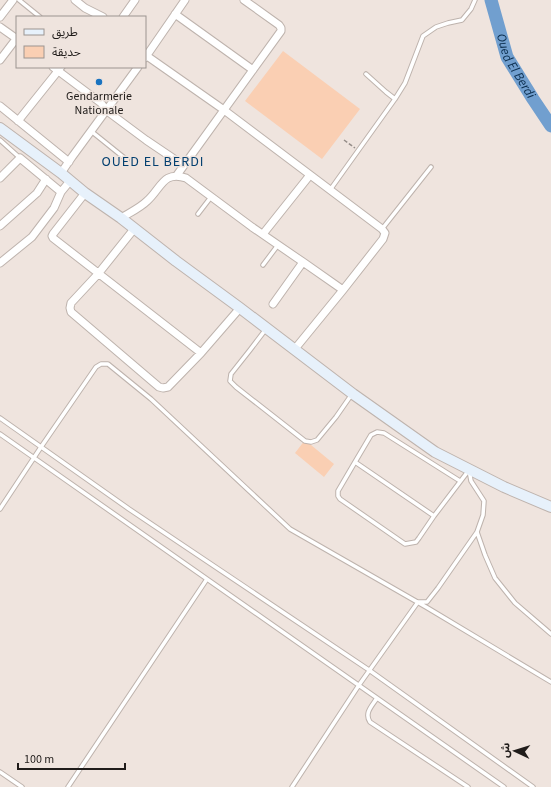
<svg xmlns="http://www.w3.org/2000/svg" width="551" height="787" viewBox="0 0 551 787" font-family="'Source Sans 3','Noto Sans Arabic',sans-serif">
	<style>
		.green { fill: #facfb3 }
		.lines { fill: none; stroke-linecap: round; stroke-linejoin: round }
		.river { stroke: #719fcf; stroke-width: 13 }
		.lane-casing { stroke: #beb3ad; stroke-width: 5.5 }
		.street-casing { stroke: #beb3ad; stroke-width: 9 }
		.secondary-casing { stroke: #beb3ad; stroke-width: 12 }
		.path { stroke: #958d89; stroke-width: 1.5; stroke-dasharray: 4 2; stroke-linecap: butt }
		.lane { stroke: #fff; stroke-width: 3.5 }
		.street { stroke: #fff; stroke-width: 7 }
		.secondary { stroke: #e7f1fb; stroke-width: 10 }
		.poi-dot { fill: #1973c0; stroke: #efe4de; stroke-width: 1.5 }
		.labels { text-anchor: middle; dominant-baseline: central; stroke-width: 3; stroke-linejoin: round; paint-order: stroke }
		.poi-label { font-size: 12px; fill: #201c1a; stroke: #efe4de }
		.water-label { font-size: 13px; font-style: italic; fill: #0b2d4d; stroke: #efe4de }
		.quarter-label { font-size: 14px; letter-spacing: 1px; fill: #033f6f; stroke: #efe4de }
	</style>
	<rect width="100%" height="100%" fill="#efe4de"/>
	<path class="green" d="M 283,51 L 360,109 L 322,159 L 245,101 Z
		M 305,440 L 334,464 L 324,477 L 295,453 Z"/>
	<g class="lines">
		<path class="river" id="s1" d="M 491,0 L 507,57 L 533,99 L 551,126"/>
		<defs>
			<path id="lane" d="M 19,0 L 40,17
				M 59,72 L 63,67
				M 366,74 L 386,92 L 395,99
				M 91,131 L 127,160
				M 0,140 L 20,158
				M 330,190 L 395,99 L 405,83 L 423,36 L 436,27 L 448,23 L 462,20 L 471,9 L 475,0
				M 198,214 L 211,197
				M 382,229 L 431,167
				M 263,265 L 278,245
				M 266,329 L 250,350 L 231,374 L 230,381 L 236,387 L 305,441 L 311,442 L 317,440 L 336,417 L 352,394
				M 0,418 L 129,509 L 369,670 L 533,787
				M 0,434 L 504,787
				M 355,462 L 338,491 L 338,496 L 340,499 L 405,544 L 416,542 L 419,538 L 434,516
				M 0,509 L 41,447 L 96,367 L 101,364 L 108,364 L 151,399 L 290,529 L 426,607 L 551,682
				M 477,532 L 485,555 L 495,578 L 515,603 L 551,634
				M 377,698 C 372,706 364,713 370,722 L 468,787
				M 0,772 L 22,787
				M 68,787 L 207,579
				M 292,787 L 359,685 L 418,602 L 427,602 L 438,588 L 477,532 L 483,515 L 484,501 L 471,481 L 469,470 L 434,516 L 355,462 L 371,435 L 377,432 L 384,433 L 460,481"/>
			<path id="street" d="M 75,0 L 85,8 L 103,17
				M 175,14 L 253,70
				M 0,17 L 13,0
				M 123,17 L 135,0
				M 0,27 L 17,39
				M 147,56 L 224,110 L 382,229 L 385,233 L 383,239 L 343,290 L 294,350
				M 145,58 L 185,0
				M 0,60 L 16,39
				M 53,67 L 101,103 L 107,111 L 146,140 L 183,165
				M 0,106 L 69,162
				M 18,121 L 58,71
				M 61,173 L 72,157 L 138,67
				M 177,175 L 281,31 L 281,28 L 279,25 L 244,0
				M 0,178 L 20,158 L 61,192 L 70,181
				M 85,193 L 53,234 L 52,236 L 53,238 L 201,353 L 240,308
				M 121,218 C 129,213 140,208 147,201 C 161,189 163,170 186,178 L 252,227 L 303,262 L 343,290
				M 0,226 L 37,193 L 46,179
				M 134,229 L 98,274 L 71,303 L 70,308 L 71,312 L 159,387 L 163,388 L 168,387 L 201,353
				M 263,234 L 310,175
				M 0,263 L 32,237 L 54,208 L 61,192
				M 273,304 L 303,262"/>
			<path id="secondary" d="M 0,128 L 61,173 L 85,193 L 121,218 L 176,261 L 240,308 L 353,394 L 435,452 L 504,487 L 551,507"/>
		</defs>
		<use href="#lane" class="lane-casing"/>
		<use href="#street" class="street-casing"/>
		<use href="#secondary" class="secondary-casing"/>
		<path class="path" d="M 344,140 L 355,148"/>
		<use href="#lane" class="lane"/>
		<use href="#street" class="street"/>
		<use href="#secondary" class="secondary"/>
	</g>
	<circle class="poi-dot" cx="99" cy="82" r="4"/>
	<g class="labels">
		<g class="poi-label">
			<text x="99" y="96">Gendarmerie<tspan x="99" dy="14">Nationale</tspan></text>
		</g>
		<g class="water-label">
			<text stroke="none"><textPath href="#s1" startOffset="71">Oued El Berdi</textPath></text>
		</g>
		<g class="quarter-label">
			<text x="153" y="162">OUED EL BERDI</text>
		</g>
	</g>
	<rect x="16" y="16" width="130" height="52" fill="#efe4de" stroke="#9c9490"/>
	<rect x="24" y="29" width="20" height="6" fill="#e7f1fb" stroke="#9c9490"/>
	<text x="52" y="36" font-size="12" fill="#201c1a">طريق</text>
	<rect x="24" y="46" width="20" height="12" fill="#facfb3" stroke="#9c9490"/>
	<text x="52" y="56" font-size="12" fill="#201c1a">حديقة</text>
	<g transform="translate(515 751) rotate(274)" stroke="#efe4de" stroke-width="3" paint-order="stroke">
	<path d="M0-3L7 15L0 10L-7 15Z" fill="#201c1a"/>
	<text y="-6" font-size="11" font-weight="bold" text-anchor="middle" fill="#201c1a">ش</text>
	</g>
	<path d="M18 763v6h107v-6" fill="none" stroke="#201c1a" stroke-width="2"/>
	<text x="24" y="763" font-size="12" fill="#201c1a" stroke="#efe4de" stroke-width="3" paint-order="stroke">100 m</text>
</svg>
